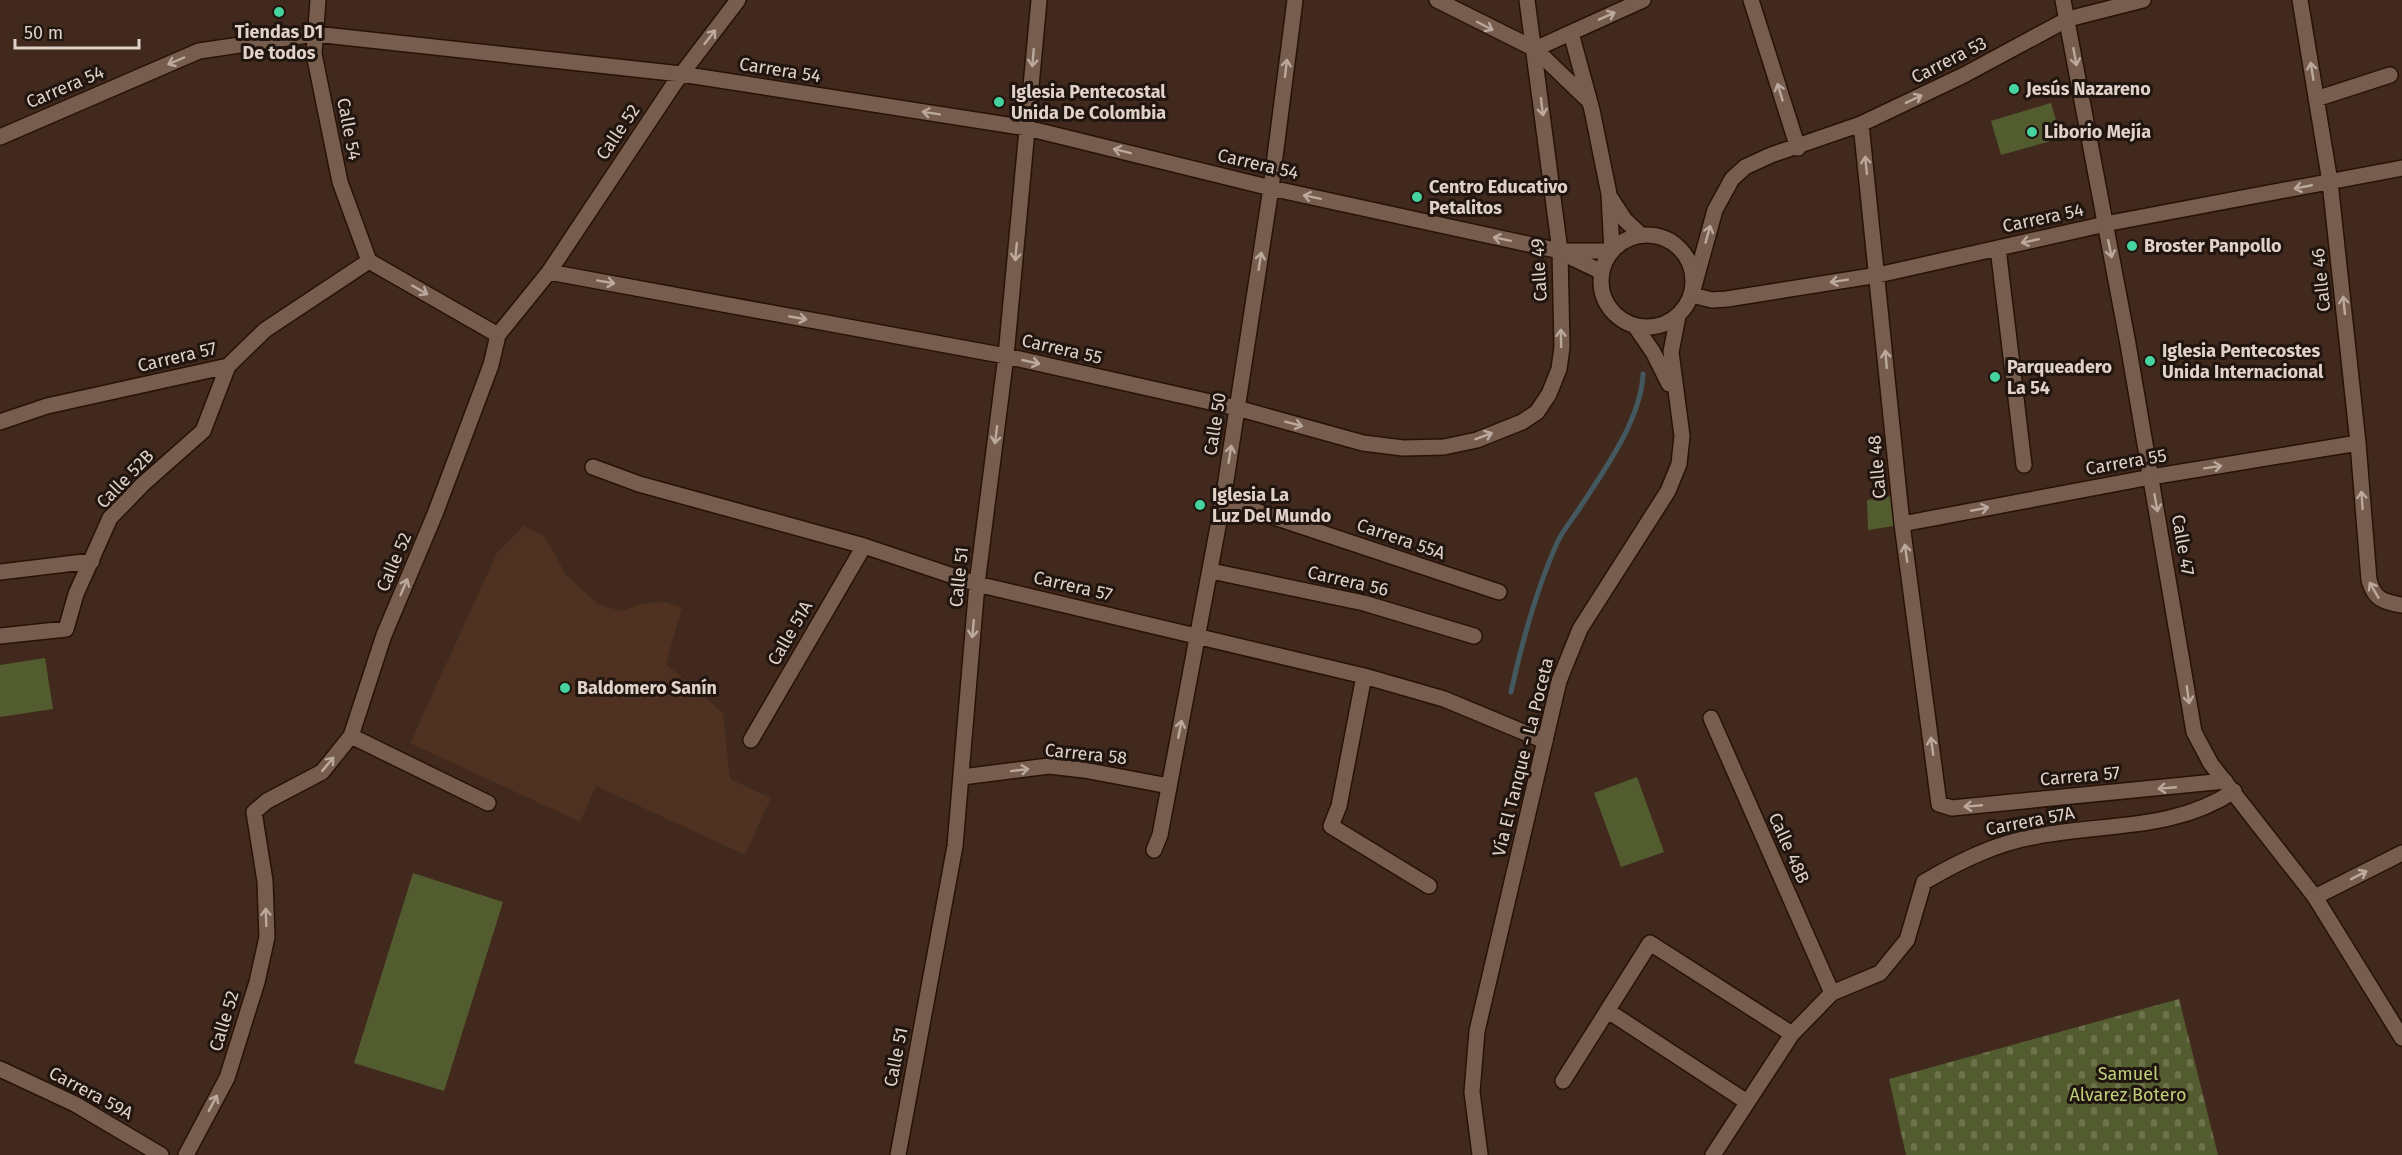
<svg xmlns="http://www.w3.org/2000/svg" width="2402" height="1155" viewBox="0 0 2402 1155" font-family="'Fira Sans',sans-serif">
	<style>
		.built { fill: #4e3120 }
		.green { fill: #525c2f }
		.cemetery { fill: url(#cemetery-stones) }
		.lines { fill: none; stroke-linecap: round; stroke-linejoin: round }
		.stream { stroke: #44585f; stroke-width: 5 }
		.street-casing { stroke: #271206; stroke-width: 18 }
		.secondary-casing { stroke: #271206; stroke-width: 18 }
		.street { stroke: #775d4e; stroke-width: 15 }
		.secondary { stroke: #775d4e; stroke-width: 15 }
		.oneway { stroke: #bca99e }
		.poi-dot { fill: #45d49f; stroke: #20150f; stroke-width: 2 }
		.labels { text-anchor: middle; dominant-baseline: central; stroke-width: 6; stroke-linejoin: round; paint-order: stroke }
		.poi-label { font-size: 18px; font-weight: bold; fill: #e1d2c9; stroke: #20150f; text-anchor: start }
		.street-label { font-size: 18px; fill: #e1d2c9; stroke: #20150f }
		.park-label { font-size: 18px; fill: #bdcf79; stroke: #20150f }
	</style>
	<defs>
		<pattern id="cemetery-stones" width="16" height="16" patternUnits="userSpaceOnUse" patternTransform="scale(1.5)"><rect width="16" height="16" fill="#525c2f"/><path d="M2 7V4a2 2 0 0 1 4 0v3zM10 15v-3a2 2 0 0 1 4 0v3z" fill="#6b724c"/></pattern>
	</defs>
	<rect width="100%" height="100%" fill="#412a1d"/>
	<path class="built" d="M 524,526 L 545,537 L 566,575 L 598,604 L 621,611 L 640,604 L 664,602 L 682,607 L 666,664 L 723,713 L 730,779 L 771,798 L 745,855 L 596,786 L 580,822 L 410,743 L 497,553 Z"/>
	<path class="green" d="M 2051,103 L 2061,138 L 2001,155 L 1991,121 Z
		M 1892,496 L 1894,526 L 1868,530 L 1867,500 Z
		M 45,658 L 53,709 L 0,717 L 0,665 Z
		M 1637,777 L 1664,852 L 1621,867 L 1594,793 Z
		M 413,873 L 503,902 L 444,1091 L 354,1063 Z"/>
	<path class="cemetery" d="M 2179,999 L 2218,1155 L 1906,1155 L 1889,1079 Z"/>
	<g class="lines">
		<path class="stream" d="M 1511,692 C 1522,642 1536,590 1557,543 C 1562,532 1570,522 1577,512 C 1602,473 1641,421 1643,374"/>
		<defs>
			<path id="street" d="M 318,0 L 314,54 L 340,182 L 369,261
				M 1751,0 L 1798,148
				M 2300,0 L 2330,182 L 2358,443 L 2369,580 C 2374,599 2383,602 2402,605
				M 2316,99 L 2390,75
				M 1861,124 L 1902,524 L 1939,804 L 1952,808 L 2225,781
				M 0,137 L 199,51 L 315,34 L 681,74 L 1027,128 L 1271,188 L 1560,251
				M 1998,248 L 2024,465
				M 369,261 L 498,335
				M 549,272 L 1006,356 L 1237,408 L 1363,443 L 1403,448 L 1444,447 L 1477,440 L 1522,422 L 1537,412 L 1549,394 L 1559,369 L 1562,347 L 1560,251 L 1527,0
				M 1693,290 L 1715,210 L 1732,179 L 1745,167 L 1771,155 L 1861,124 L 1964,75 L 2068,19 L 2143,0
				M 1692,295 L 1712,300 L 1727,299 L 1878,275 L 2110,223 L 2402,168
				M 0,422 L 47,406 L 228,366 L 265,330 L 369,261
				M 593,467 L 639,484 L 864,546 L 977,584 L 1364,676 L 1444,699 L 1545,741
				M 1223,500 L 1499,592
				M 1902,524 L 2151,477 L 2358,443
				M 1211,571 L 1364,603 L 1474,636
				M 0,572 L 92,561
				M 0,636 L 66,629 L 76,594 L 110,518 L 143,484 L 203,431 L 228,366
				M 1364,676 L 1339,806 L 1331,826 L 1429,886
				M 1711,718 L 1832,993
				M 351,736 L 488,803
				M 751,740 L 864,546
				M 962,777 L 1049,766 L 1084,770 L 1169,786
				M 1154,850 L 1160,835 L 1223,500 L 1271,188 L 1295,0
				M 2315,897 L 2402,853
				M 1608,1011 L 1747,1102
				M 0,1069 L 75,1104 L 161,1155
				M 1563,1081 L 1650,943 L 1792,1034
				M 186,1155 L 227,1078 L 257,982 L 267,937 L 265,881 L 254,812 L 267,801 L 322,772 L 351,736 L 384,635 L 435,514 L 491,365 L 498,335 L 549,272 L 674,84 L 738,0
				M 898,1155 L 955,846 L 977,584 L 1006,356 L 1039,0
				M 1713,1155 L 1792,1034 L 1832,993 L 1880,973 L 1907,940 L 1924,882 C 1960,861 1996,843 2038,836 C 2106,823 2174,831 2234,791"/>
			<path id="secondary" d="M 1437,0 L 1535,49 L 1588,100
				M 2063,0 L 2128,344 L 2194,732 L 2211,764 L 2315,897 L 2402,1038
				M 1535,49 L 1643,0
				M 1610,197 L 1625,220 L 1641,235
				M1601 281a46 46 0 1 1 92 0a46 46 0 1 1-92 0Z
				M 1560,251 L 1612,251 L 1609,194 L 1592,110 L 1571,33
				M 1562,253 L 1602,272
				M 1635,326 L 1653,352 L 1669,384
				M 1480,1155 L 1472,1092 L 1477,1031 L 1559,681 L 1580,629 L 1668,491 L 1679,464 L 1682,436 L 1671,352 L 1678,316"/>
		</defs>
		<use href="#street" class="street-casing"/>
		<use href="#secondary" class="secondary-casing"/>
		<use href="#street" class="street"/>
		<use href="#secondary" class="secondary"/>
	</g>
	<defs><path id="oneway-shaft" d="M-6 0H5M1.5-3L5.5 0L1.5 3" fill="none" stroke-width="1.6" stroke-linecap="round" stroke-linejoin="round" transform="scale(1.5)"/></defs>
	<g class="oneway">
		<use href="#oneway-shaft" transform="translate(1607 16) rotate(-24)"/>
		<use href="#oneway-shaft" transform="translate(1485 26) rotate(28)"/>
		<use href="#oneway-shaft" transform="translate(710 37) rotate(-52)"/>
		<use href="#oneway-shaft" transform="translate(2075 57) rotate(79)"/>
		<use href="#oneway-shaft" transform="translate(1033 58) rotate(95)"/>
		<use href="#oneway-shaft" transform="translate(176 61) rotate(157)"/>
		<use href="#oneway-shaft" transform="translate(1286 68) rotate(-83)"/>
		<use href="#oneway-shaft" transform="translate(2312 71) rotate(-99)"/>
		<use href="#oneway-shaft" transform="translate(1780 92) rotate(-107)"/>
		<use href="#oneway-shaft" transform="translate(1914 99) rotate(-26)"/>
		<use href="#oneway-shaft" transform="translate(1542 107) rotate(83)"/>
		<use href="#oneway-shaft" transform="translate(931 113) rotate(-171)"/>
		<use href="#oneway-shaft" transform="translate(1122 151) rotate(-166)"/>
		<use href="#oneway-shaft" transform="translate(1866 165) rotate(-96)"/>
		<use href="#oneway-shaft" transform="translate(2303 187) rotate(169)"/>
		<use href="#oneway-shaft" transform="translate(1312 197) rotate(-168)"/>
		<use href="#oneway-shaft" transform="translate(1708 234) rotate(-74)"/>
		<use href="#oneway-shaft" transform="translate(1502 239) rotate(-168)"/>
		<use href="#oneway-shaft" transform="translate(2030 241) rotate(168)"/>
		<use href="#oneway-shaft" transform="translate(2110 249) rotate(79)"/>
		<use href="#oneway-shaft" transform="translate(1016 252) rotate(95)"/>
		<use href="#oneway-shaft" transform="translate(1260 261) rotate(-81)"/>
		<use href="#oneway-shaft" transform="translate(1839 281) rotate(171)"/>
		<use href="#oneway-shaft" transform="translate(606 282) rotate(10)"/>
		<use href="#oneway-shaft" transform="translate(420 290) rotate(30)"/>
		<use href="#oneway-shaft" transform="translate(2344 305) rotate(-96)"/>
		<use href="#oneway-shaft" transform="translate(798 318) rotate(10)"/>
		<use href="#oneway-shaft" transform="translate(1561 338) rotate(-91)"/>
		<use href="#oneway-shaft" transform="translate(1886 359) rotate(-95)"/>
		<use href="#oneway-shaft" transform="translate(1031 362) rotate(13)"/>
		<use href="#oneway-shaft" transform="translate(1294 424) rotate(15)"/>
		<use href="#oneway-shaft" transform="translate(996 435) rotate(97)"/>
		<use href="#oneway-shaft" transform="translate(1484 436) rotate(-21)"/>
		<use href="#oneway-shaft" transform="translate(1230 454) rotate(-81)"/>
		<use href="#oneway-shaft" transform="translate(2213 467) rotate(-9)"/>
		<use href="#oneway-shaft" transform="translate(2362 500) rotate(-94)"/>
		<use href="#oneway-shaft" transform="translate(2156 503) rotate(80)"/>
		<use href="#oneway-shaft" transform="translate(1980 509) rotate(-11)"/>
		<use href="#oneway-shaft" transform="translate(1906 553) rotate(-98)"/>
		<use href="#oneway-shaft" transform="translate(404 587) rotate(-67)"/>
		<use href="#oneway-shaft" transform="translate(2374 590) rotate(-120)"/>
		<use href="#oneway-shaft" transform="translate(973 629) rotate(95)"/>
		<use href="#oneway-shaft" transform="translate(2188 695) rotate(82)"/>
		<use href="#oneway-shaft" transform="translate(1180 729) rotate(-79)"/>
		<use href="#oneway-shaft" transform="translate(1932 746) rotate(-98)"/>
		<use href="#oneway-shaft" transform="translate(328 764) rotate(-50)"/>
		<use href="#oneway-shaft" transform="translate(1020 770) rotate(-7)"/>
		<use href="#oneway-shaft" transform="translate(2167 788) rotate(175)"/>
		<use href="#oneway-shaft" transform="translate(1973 806) rotate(175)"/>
		<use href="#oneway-shaft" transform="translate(2359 875) rotate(-27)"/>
		<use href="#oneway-shaft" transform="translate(266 917) rotate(-92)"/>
		<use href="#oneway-shaft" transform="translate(213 1103) rotate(-62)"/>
	</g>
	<g class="poi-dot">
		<circle cx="279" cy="12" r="6"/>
		<circle cx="2014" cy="89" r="6"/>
		<circle cx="999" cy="102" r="6"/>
		<circle cx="2032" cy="132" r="6"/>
		<circle cx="1417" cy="197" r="6"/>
		<circle cx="2132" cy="246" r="6"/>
		<circle cx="2150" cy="361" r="6"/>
		<circle cx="1995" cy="377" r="6"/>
		<circle cx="1200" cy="505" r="6"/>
		<circle cx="565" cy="688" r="6"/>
	</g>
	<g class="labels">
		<g class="poi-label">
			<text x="279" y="32" text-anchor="middle">Tiendas D1<tspan x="279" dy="21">De todos</tspan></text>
			<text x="2026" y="89">Jesús Nazareno</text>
			<text x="1011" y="92">Iglesia Pentecostal<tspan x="1011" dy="21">Unida De Colombia</tspan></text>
			<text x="2044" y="132">Liborio Mejía</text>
			<text x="1429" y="187">Centro Educativo<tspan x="1429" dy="21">Petalitos</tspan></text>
			<text x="2144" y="246">Broster Panpollo</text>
			<text x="2162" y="351">Iglesia Pentecostes<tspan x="2162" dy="21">Unida Internacional</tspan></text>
			<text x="2007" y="367">Parqueadero<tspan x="2007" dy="21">La 54</tspan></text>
			<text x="1212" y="495">Iglesia La<tspan x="1212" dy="21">Luz Del Mundo</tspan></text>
			<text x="577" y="688">Baldomero Sanín</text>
		</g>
		<g class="street-label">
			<text transform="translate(1949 60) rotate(-27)">Carrera 53</text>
			<text transform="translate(780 70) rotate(9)">Carrera 54</text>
			<text transform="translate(65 87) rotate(-23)">Carrera 54</text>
			<text transform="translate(349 129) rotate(79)">Calle 54</text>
			<text transform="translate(618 132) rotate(-56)">Calle 52</text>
			<text transform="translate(1258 164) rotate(13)">Carrera 54</text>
			<text transform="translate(2043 218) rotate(-12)">Carrera 54</text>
			<text transform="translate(1539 270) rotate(-93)">Calle 49</text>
			<text transform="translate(2321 280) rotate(-96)">Calle 46</text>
			<text transform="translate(1062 349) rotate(13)">Carrera 55</text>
			<text transform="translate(177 357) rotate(-13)">Carrera 57</text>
			<text transform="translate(1215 424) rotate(-81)">Calle 50</text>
			<text transform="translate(2126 462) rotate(-10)">Carrera 55</text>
			<text transform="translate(1877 467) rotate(-95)">Calle 48</text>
			<text transform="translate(125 479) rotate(-46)">Calle 52B</text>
			<text transform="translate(1401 539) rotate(19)">Carrera 55A</text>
			<text transform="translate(2183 545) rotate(80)">Calle 47</text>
			<text transform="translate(394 562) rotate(-67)">Calle 52</text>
			<text transform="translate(959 577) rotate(-84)">Calle 51</text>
			<text transform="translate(1348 581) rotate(13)">Carrera 56</text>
			<text transform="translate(1073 586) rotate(13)">Carrera 57</text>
			<text transform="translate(790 633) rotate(-60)">Calle 51A</text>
			<text transform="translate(1086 754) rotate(6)">Carrera 58</text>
			<text transform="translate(1523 757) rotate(-76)">Vía El Tanque - La Poceta</text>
			<text transform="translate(2080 776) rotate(-5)">Carrera 57</text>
			<text transform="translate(2030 821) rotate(-11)">Carrera 57A</text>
			<text transform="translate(1789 848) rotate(66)">Calle 48B</text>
			<text transform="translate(224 1021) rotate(-73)">Calle 52</text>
			<text transform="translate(896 1057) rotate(-79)">Calle 51</text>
			<text transform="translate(91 1093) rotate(28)">Carrera 59A</text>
		</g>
		<g class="park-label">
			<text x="2128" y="1074">Samuel<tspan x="2128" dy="21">Alvarez Botero</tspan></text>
		</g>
	</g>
	<path d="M15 39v9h124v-9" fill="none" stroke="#e1d2c9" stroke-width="3"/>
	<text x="24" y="39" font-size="18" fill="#e1d2c9" stroke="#20150f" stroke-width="4.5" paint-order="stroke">50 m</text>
</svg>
